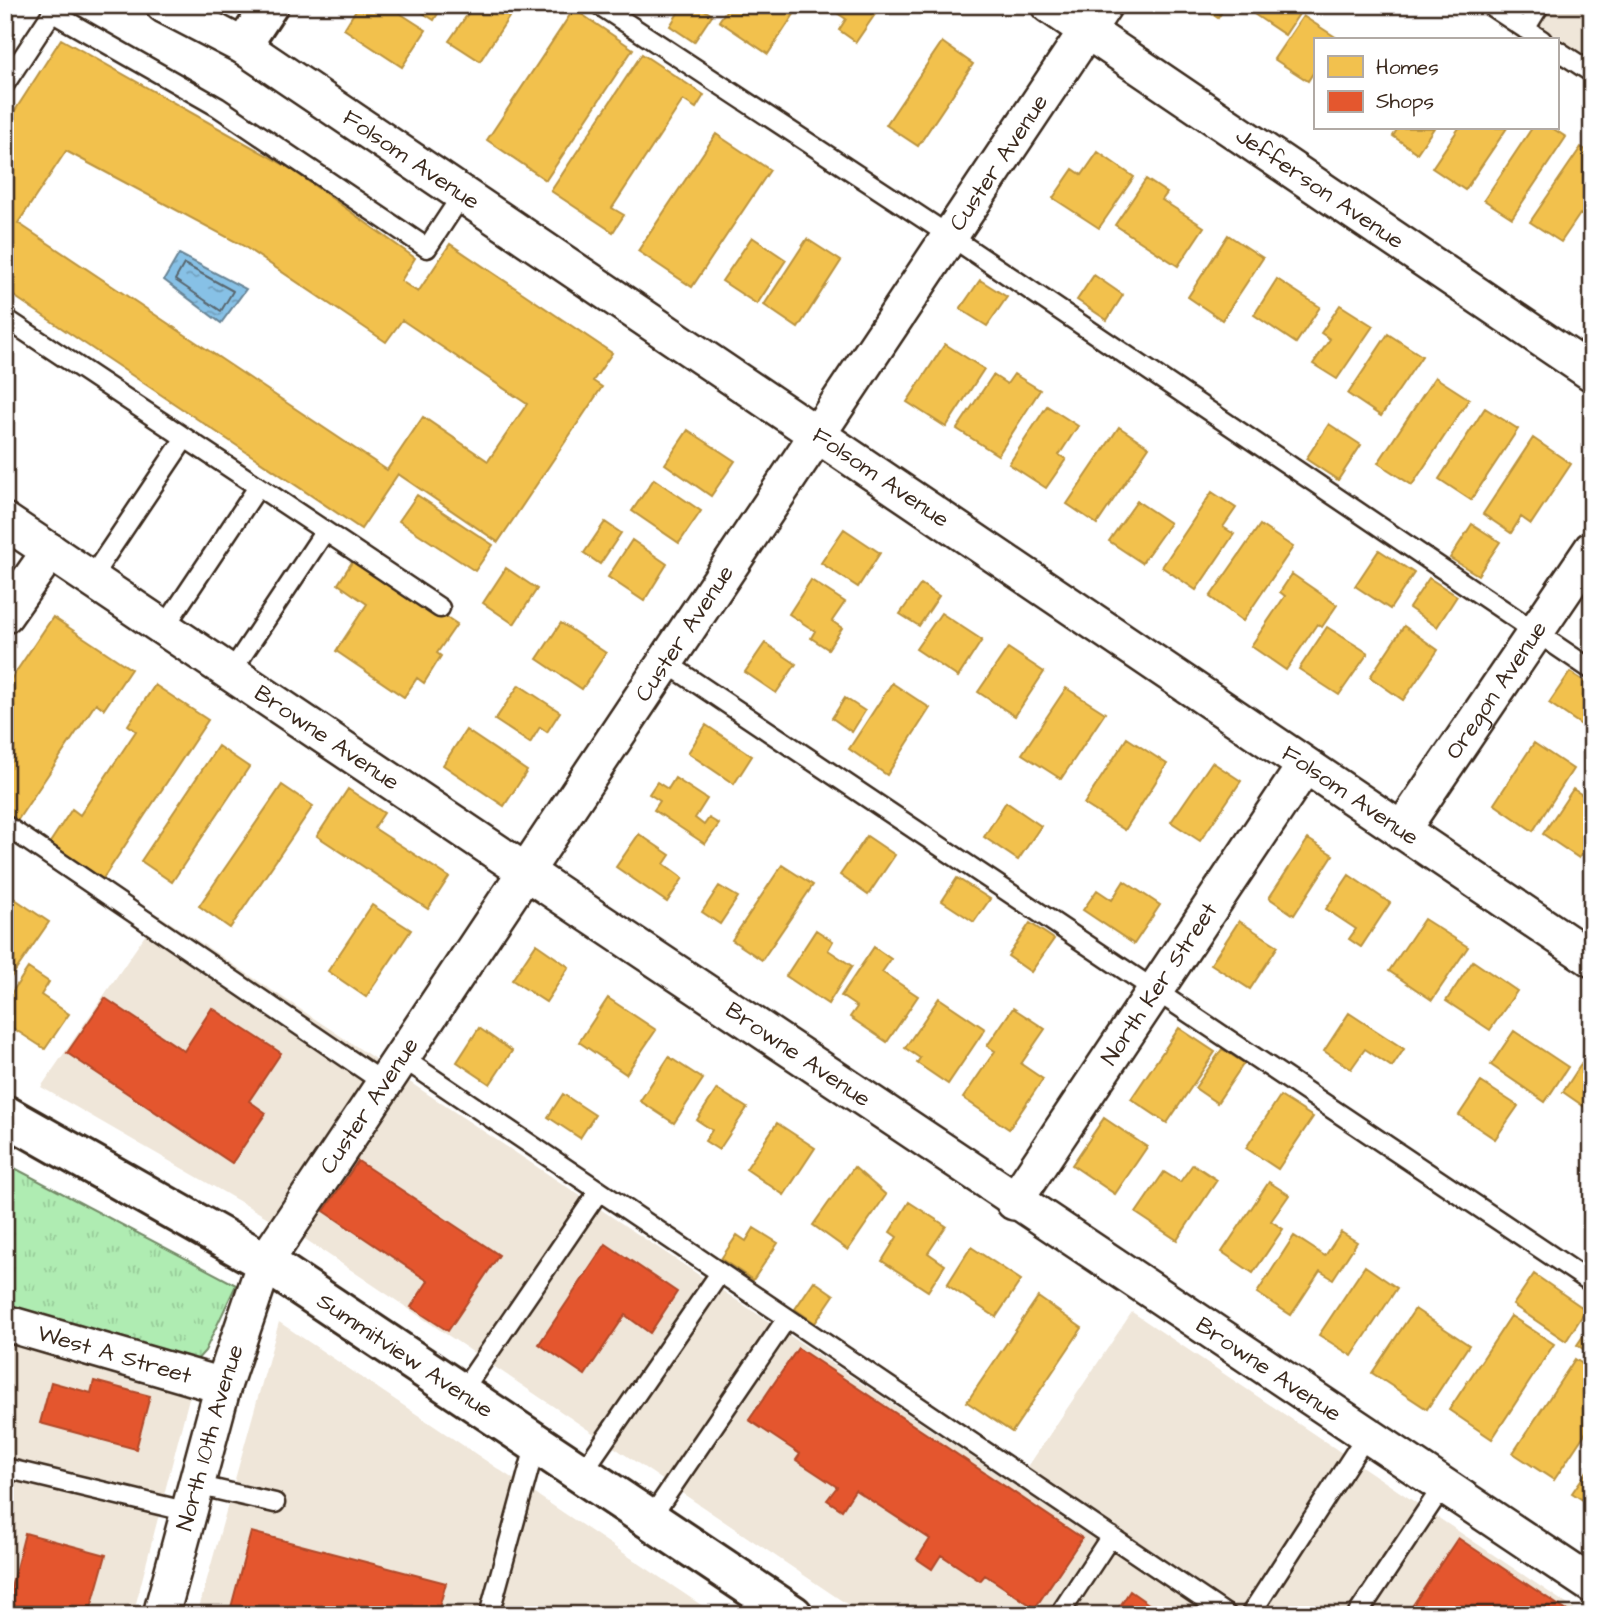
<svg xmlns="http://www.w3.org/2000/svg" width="1597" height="1620" viewBox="0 0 1597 1620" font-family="'Architects Daughter',sans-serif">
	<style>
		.built { fill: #efe6d9 }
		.park { fill: url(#park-tufts); stroke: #758b68; stroke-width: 2 }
		.water { fill: url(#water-ripples); stroke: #698596; stroke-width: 2 }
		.homes { fill: #f2c14e; stroke: #bb9440; stroke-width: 2; fill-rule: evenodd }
		.shops { fill: #e4572e; stroke: #b14a29; stroke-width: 2 }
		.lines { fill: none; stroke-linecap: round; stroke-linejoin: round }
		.shore { stroke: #59666e; stroke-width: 2 }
		.service-casing { stroke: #3b2a1e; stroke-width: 23 }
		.minor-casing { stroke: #3b2a1e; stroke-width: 40 }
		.secondary-casing { stroke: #3b2a1e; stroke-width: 44 }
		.service { stroke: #fff; stroke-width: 18 }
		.minor { stroke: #fff; stroke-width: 35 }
		.secondary { stroke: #fff; stroke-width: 38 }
		.labels { text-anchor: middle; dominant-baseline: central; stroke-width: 7; stroke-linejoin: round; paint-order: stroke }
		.street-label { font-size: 23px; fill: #3b2a1e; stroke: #fff }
	</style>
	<defs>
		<pattern id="park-tufts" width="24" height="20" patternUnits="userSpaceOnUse" patternTransform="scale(1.75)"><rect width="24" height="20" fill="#afecb2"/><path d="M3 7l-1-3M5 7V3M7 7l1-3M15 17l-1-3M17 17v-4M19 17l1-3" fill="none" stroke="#97cb99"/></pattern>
		<pattern id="water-ripples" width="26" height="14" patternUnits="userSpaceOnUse" patternTransform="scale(1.75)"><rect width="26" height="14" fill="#87c1e6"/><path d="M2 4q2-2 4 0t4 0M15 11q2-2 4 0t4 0" fill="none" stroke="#709dba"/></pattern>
	</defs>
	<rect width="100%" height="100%" fill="#fff"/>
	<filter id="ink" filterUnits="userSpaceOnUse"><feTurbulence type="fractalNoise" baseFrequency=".0143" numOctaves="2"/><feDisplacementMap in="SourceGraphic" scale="14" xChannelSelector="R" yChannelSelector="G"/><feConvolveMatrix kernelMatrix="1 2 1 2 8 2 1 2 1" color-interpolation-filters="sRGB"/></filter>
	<g filter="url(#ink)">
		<path class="built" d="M 1469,5 L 1592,5 L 1592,87 L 1557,64 L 1557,40 L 1521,40 Z
			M 159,915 L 1086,1533 L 1096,1519 L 1025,1471 L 1132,1312 L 1583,1615 L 863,1615 L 308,1241 L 41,1087 Z
			M 279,1322 L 716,1615 L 197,1615 Z
			M 5,1342 L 190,1394 L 133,1615 L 5,1615 Z"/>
		<path class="park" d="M 5,1163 L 236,1285 L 205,1351 L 194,1363 L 5,1309 Z"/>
		<path class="water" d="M 179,254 L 246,289 L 221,323 L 164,280 Z"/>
		<path class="homes" d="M 359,5 L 387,5 L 426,30 L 402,67 L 344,29 Z
			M 411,5 L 443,5 L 434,20 Z
			M 474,5 L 505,5 L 513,11 L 480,61 L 449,41 Z
			M 683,5 L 697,5 L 712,15 L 694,42 L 670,26 Z
			M 730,5 L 800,5 L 768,54 L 719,21 Z
			M 825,5 L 877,5 L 880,7 L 856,42 L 839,30 L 846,19 Z
			M 1199,5 L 1226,5 L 1218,18 Z
			M 1251,5 L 1305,5 L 1285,35 L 1248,10 Z
			M 574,9 L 633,49 L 546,180 L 487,140 Z
			M 1303,16 L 1337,38 L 1315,40 L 1315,70 L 1308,81 L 1274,59 Z
			M 61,39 L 291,169 L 415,258 L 401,281 L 418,292 L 450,244 L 612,353 L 593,381 L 602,387 L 498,542 L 398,474 L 361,529 L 5,290 L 5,126 ZM 66,151 L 242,245 L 386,342 L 402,320 L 527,404 L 488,461 L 423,417 L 387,470 L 18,223 Z
			M 942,42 L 973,64 L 918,146 L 886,125 Z
			M 642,54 L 704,95 L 696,108 L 683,100 L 612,208 L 624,215 L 613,232 L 551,191 Z
			M 1398,128 L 1434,128 L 1417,153 L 1393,136 Z
			M 1459,128 L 1507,128 L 1465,190 L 1432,168 Z
			M 1532,128 L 1552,128 L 1566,137 L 1512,218 L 1484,200 Z
			M 716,134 L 770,170 L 692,287 L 638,251 Z
			M 1581,147 L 1592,154 L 1592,213 L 1588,219 L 1580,214 L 1561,242 L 1530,222 Z
			M 1098,152 L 1134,177 L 1099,228 L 1053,198 L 1073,169 L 1082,175 Z
			M 1146,179 L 1167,193 L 1162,200 L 1204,227 L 1178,266 L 1115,225 Z
			M 1228,235 L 1263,258 L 1222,320 L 1188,297 Z
			M 752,237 L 786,260 L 757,304 L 722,281 Z
			M 807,239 L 841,261 L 798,328 L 764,305 Z
			M 1094,275 L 1123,295 L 1107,320 L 1077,300 Z
			M 1277,279 L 1320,307 L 1296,343 L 1254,315 Z
			M 980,280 L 1007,297 L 987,326 L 960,309 Z
			M 1340,305 L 1373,326 L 1337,379 L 1313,364 L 1330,339 L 1321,333 Z
			M 1388,334 L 1422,356 L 1381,416 L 1348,394 Z
			M 945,344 L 984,369 L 946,427 L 907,402 Z
			M 1014,374 L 1040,390 L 998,455 L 957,429 L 993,375 L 1007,384 Z
			M 1435,377 L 1469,399 L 1412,485 L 1378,463 Z
			M 1047,406 L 1078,426 L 1059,455 L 1066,459 L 1046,488 L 1009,464 Z
			M 1485,408 L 1518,429 L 1471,500 L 1439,479 Z
			M 1329,424 L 1361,445 L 1338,480 L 1306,459 Z
			M 1119,427 L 1149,447 L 1097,524 L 1067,504 Z
			M 688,430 L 735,461 L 711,496 L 665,464 Z
			M 1533,438 L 1571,464 L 1531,524 L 1521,517 L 1511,533 L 1483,514 Z
			M 654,479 L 701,511 L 679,543 L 632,511 Z
			M 1212,492 L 1236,508 L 1223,527 L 1234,534 L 1196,590 L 1162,567 Z
			M 417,495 L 493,545 L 475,571 L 399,521 Z
			M 1137,501 L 1170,523 L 1142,563 L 1109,541 Z
			M 605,522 L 621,533 L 600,564 L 584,553 Z
			M 1472,524 L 1500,542 L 1478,575 L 1450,558 Z
			M 1260,525 L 1293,547 L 1243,621 L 1210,597 Z
			M 844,529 L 880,553 L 858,587 L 821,563 Z
			M 632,540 L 667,564 L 644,601 L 608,577 Z
			M 1379,550 L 1414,573 L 1390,609 L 1355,586 Z
			M 356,556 L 457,624 L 437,653 L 441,656 L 424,683 L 417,678 L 404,697 L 336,651 L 367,604 L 338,584 Z
			M 506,568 L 537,589 L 514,624 L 483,603 Z
			M 1292,574 L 1337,605 L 1322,627 L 1317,624 L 1286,670 L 1251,646 L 1285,596 L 1280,592 Z
			M 1429,578 L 1457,596 L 1437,627 L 1409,608 Z
			M 811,580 L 845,602 L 832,621 L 842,628 L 828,649 L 811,638 L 815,631 L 789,614 Z
			M 921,584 L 939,596 L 919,626 L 900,614 Z
			M 941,613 L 982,640 L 958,677 L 916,649 Z
			M 53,617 L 131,669 L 104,709 L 96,703 L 17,821 L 5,814 L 5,688 Z
			M 561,623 L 606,653 L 582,689 L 537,659 Z
			M 1404,626 L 1438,650 L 1403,700 L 1370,677 Z
			M 1327,627 L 1368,653 L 1339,695 L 1299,669 Z
			M 765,643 L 796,664 L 776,693 L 745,672 Z
			M 1008,648 L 1044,672 L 1015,716 L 978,692 Z
			M 1570,672 L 1592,686 L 1592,732 L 1549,703 Z
			M 892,683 L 930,708 L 887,775 L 849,749 Z
			M 155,685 L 208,720 L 102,880 L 49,844 L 72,809 L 80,815 L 136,731 L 128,725 Z
			M 519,685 L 560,712 L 547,732 L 540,727 L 530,743 L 495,720 Z
			M 1066,688 L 1105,713 L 1061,779 L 1022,754 Z
			M 845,698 L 865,711 L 852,732 L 832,718 Z
			M 706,725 L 752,756 L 734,784 L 688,753 Z
			M 466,730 L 527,771 L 504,806 L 443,765 Z
			M 1127,738 L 1167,764 L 1125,830 L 1084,804 Z
			M 1534,743 L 1573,769 L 1533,831 L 1494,804 Z
			M 218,746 L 249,767 L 172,882 L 141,861 Z
			M 1212,762 L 1241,781 L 1200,841 L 1171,822 Z
			M 675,778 L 707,799 L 695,818 L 704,825 L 709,818 L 719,824 L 705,844 L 654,810 L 660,801 L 649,794 L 657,782 L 668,789 Z
			M 282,785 L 313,806 L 230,928 L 199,906 Z
			M 348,789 L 384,813 L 374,828 L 449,877 L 428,909 L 317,836 Z
			M 1573,789 L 1592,801 L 1592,839 L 1579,858 L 1543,834 Z
			M 1006,802 L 1041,826 L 1018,860 L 984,837 Z
			M 639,834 L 670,855 L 664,864 L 683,878 L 667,902 L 616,867 Z
			M 867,836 L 895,855 L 868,895 L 840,875 Z
			M 1308,839 L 1333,855 L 1294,915 L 1269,898 Z
			M 782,865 L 813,885 L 762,960 L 732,940 Z
			M 1349,875 L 1390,903 L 1361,947 L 1349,939 L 1356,929 L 1326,909 Z
			M 957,878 L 990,899 L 974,922 L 942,901 Z
			M 1124,881 L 1160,905 L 1134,944 L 1083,910 L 1097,890 L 1112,900 Z
			M 719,886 L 738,897 L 720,924 L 702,912 Z
			M 9,895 L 49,922 L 5,986 L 5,901 Z
			M 372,905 L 411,930 L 366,997 L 328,971 Z
			M 1424,919 L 1468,947 L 1432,1000 L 1389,971 Z
			M 1239,921 L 1278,946 L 1250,989 L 1211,964 Z
			M 1030,923 L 1054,939 L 1031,972 L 1008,956 Z
			M 816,930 L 833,941 L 828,950 L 852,966 L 828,1004 L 786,976 Z
			M 536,944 L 569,967 L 546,1002 L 512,980 Z
			M 874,947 L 891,959 L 882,972 L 918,996 L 887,1042 L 850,1017 L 857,1007 L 841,996 Z
			M 1473,961 L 1517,991 L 1490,1030 L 1446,1001 Z
			M 28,968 L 49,982 L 41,995 L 69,1014 L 45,1049 L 5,1023 L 5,1003 Z
			M 608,998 L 656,1030 L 626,1074 L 579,1042 Z
			M 939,998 L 985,1029 L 948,1084 L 917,1063 L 920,1058 L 905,1048 Z
			M 1013,1008 L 1045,1029 L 1021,1064 L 1043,1079 L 1009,1129 L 963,1098 L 995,1051 L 987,1046 Z
			M 1349,1013 L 1404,1049 L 1392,1067 L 1365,1049 L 1351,1069 L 1324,1051 Z
			M 479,1028 L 512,1051 L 490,1084 L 457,1062 Z
			M 1179,1028 L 1215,1052 L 1167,1123 L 1131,1099 Z
			M 1514,1031 L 1568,1067 L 1545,1102 L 1491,1065 Z
			M 1222,1049 L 1244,1063 L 1217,1103 L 1195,1088 Z
			M 669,1057 L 703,1079 L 674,1123 L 640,1101 Z
			M 1582,1063 L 1592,1070 L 1592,1112 L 1563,1092 Z
			M 1481,1082 L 1518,1106 L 1495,1139 L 1459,1115 Z
			M 717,1089 L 747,1108 L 719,1150 L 705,1141 L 712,1130 L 697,1120 Z
			M 563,1094 L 595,1115 L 580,1138 L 548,1117 Z
			M 1280,1096 L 1313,1117 L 1278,1169 L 1246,1148 Z
			M 1104,1118 L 1147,1147 L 1115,1194 L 1072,1165 Z
			M 777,1123 L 815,1148 L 784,1195 L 746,1169 Z
			M 1193,1164 L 1217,1180 L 1177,1240 L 1136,1213 L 1164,1172 L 1180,1182 Z
			M 854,1167 L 886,1195 L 848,1250 L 813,1225 Z
			M 1269,1182 L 1289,1195 L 1271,1221 L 1283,1229 L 1253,1273 L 1222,1252 Z
			M 909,1202 L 946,1226 L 928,1253 L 945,1265 L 928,1291 L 882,1261 L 897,1237 L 890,1232 Z
			M 754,1228 L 778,1243 L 753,1280 L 721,1259 L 737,1235 L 746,1241 Z
			M 1341,1232 L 1357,1242 L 1333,1279 L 1320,1271 L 1291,1315 L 1257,1293 L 1294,1236 L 1325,1256 Z
			M 971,1247 L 1021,1280 L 996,1317 L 947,1285 Z
			M 1365,1266 L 1397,1288 L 1352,1356 L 1319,1335 Z
			M 1534,1274 L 1586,1310 L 1566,1341 L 1513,1305 Z
			M 814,1281 L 834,1295 L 815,1323 L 795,1309 Z
			M 1038,1297 L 1082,1328 L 1012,1432 L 967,1402 Z
			M 1415,1309 L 1469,1345 L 1427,1409 L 1372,1373 Z
			M 1511,1316 L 1554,1344 L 1492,1439 L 1449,1410 Z
			M 1592,1323 L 1592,1355 L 1577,1345 Z
			M 1575,1359 L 1592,1370 L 1592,1423 L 1554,1480 L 1513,1453 Z
			M 1592,1464 L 1592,1506 L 1572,1493 Z"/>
		<path class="shops" d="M 105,998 L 184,1051 L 212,1008 L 281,1053 L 249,1101 L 266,1113 L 232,1163 L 67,1053 Z
			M 358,1161 L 499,1255 L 448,1331 L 411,1307 L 428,1281 L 324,1211 Z
			M 606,1244 L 677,1292 L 650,1333 L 625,1315 L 585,1375 L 539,1344 Z
			M 798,1348 L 1082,1538 L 1035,1608 L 985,1575 L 980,1581 L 941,1555 L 932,1569 L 917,1559 L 930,1539 L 855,1490 L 842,1510 L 827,1500 L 837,1487 L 796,1460 L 800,1454 L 749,1420 Z
			M 94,1381 L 150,1396 L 136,1449 L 40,1423 L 51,1382 L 91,1393 Z
			M 251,1532 L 446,1583 L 437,1615 L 229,1615 Z
			M 25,1533 L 106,1555 L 89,1615 L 5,1615 L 5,1586 L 11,1588 Z
			M 1458,1538 L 1573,1615 L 1422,1615 L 1411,1608 Z
			M 1130,1591 L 1150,1605 L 1144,1615 L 1114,1615 Z"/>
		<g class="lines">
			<path class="shore" d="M 184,264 L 233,291 L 221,311 L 175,280 Z"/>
			<defs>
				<path id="service" d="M 599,5 L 950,236 L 1592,670
					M 1489,5 L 1542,40
					M 53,13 L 218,107 L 427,248 L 462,195
					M 1525,29 L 1540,5
					M 1557,50 L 1592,73
					M 5,84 L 57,5
					M 5,318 L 325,531 L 231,672
					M 325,531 L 440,608
					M 91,578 L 185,438
					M 164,628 L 258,487
					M 665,662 L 1592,1283
					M 5,825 L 384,1083
					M 401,1057 L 1227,1615
					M 461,1393 L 599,1191
					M 5,1468 L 189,1512
					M 582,1473 L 720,1273
					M 196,1485 L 275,1503
					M 650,1519 L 787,1318
					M 489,1615 L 536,1443
					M 1059,1615 L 1111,1536
					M 1250,1615 L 1366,1436
					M 1357,1615 L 1443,1486"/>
				<g id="minor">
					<path id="s1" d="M 164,5 L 243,46 L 1592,959"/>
					<path id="s2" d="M 1049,5 L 1592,373"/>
					<path d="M 243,46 L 270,5"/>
					<path id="s3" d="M 5,521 C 533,877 1062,1233 1592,1585"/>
					<path d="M 5,615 L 50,551"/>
					<path id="s4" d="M 1401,831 L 1592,549"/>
					<path id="s5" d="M 1014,1202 L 1304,767"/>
					<path id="s6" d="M 5,1323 L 223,1386"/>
					<path id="s7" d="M 161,1615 L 223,1386 L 265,1262 L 1104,5"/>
				</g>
				<g id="secondary">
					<path id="s8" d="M 5,1115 L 265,1262 L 793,1615"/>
				</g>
			</defs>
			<use href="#service" class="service-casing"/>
			<use href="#minor" class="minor-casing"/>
			<use href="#secondary" class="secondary-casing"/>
			<use href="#service" class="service"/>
			<use href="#minor" class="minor"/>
			<use href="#secondary" class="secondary"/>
		</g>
	</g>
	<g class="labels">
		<g class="street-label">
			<text stroke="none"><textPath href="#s1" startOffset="292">Folsom Avenue</textPath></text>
			<text stroke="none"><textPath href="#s7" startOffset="1690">Custer Avenue</textPath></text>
			<text stroke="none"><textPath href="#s2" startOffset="327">Jefferson Avenue</textPath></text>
			<text stroke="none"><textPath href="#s1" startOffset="859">Folsom Avenue</textPath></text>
			<text stroke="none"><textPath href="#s7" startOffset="1124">Custer Avenue</textPath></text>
			<text stroke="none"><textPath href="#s4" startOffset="170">Oregon Avenue</textPath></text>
			<text stroke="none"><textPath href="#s3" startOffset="388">Browne Avenue</textPath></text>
			<text stroke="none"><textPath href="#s1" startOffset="1426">Folsom Avenue</textPath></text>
			<text stroke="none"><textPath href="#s5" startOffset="262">North Ker Street</textPath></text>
			<text stroke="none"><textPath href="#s3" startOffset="956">Browne Avenue</textPath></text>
			<text stroke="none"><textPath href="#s7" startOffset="556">Custer Avenue</textPath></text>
			<text stroke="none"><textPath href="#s6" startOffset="114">West A Street</textPath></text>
			<text stroke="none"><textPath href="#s8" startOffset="467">Summitview Avenue</textPath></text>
			<text stroke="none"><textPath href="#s3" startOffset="1522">Browne Avenue</textPath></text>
			<text stroke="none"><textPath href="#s7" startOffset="184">North 10th Avenue</textPath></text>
		</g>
	</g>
	<rect width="1597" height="1620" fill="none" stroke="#fff" stroke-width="28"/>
	<rect x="14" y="14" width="1569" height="1592" fill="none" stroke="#3b2a1e" stroke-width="2.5" filter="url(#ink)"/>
	<rect x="1314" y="38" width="245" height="91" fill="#ffffff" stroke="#b1aaa5" stroke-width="2"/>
	<rect x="1328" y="56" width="35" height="21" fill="#f2c14e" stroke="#b1aaa5" stroke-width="2"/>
	<text x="1376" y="74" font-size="21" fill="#3b2a1e">Homes</text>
	<rect x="1328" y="91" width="35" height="21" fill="#e4572e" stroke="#b1aaa5" stroke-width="2"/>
	<text x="1376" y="108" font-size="21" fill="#3b2a1e">Shops</text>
</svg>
